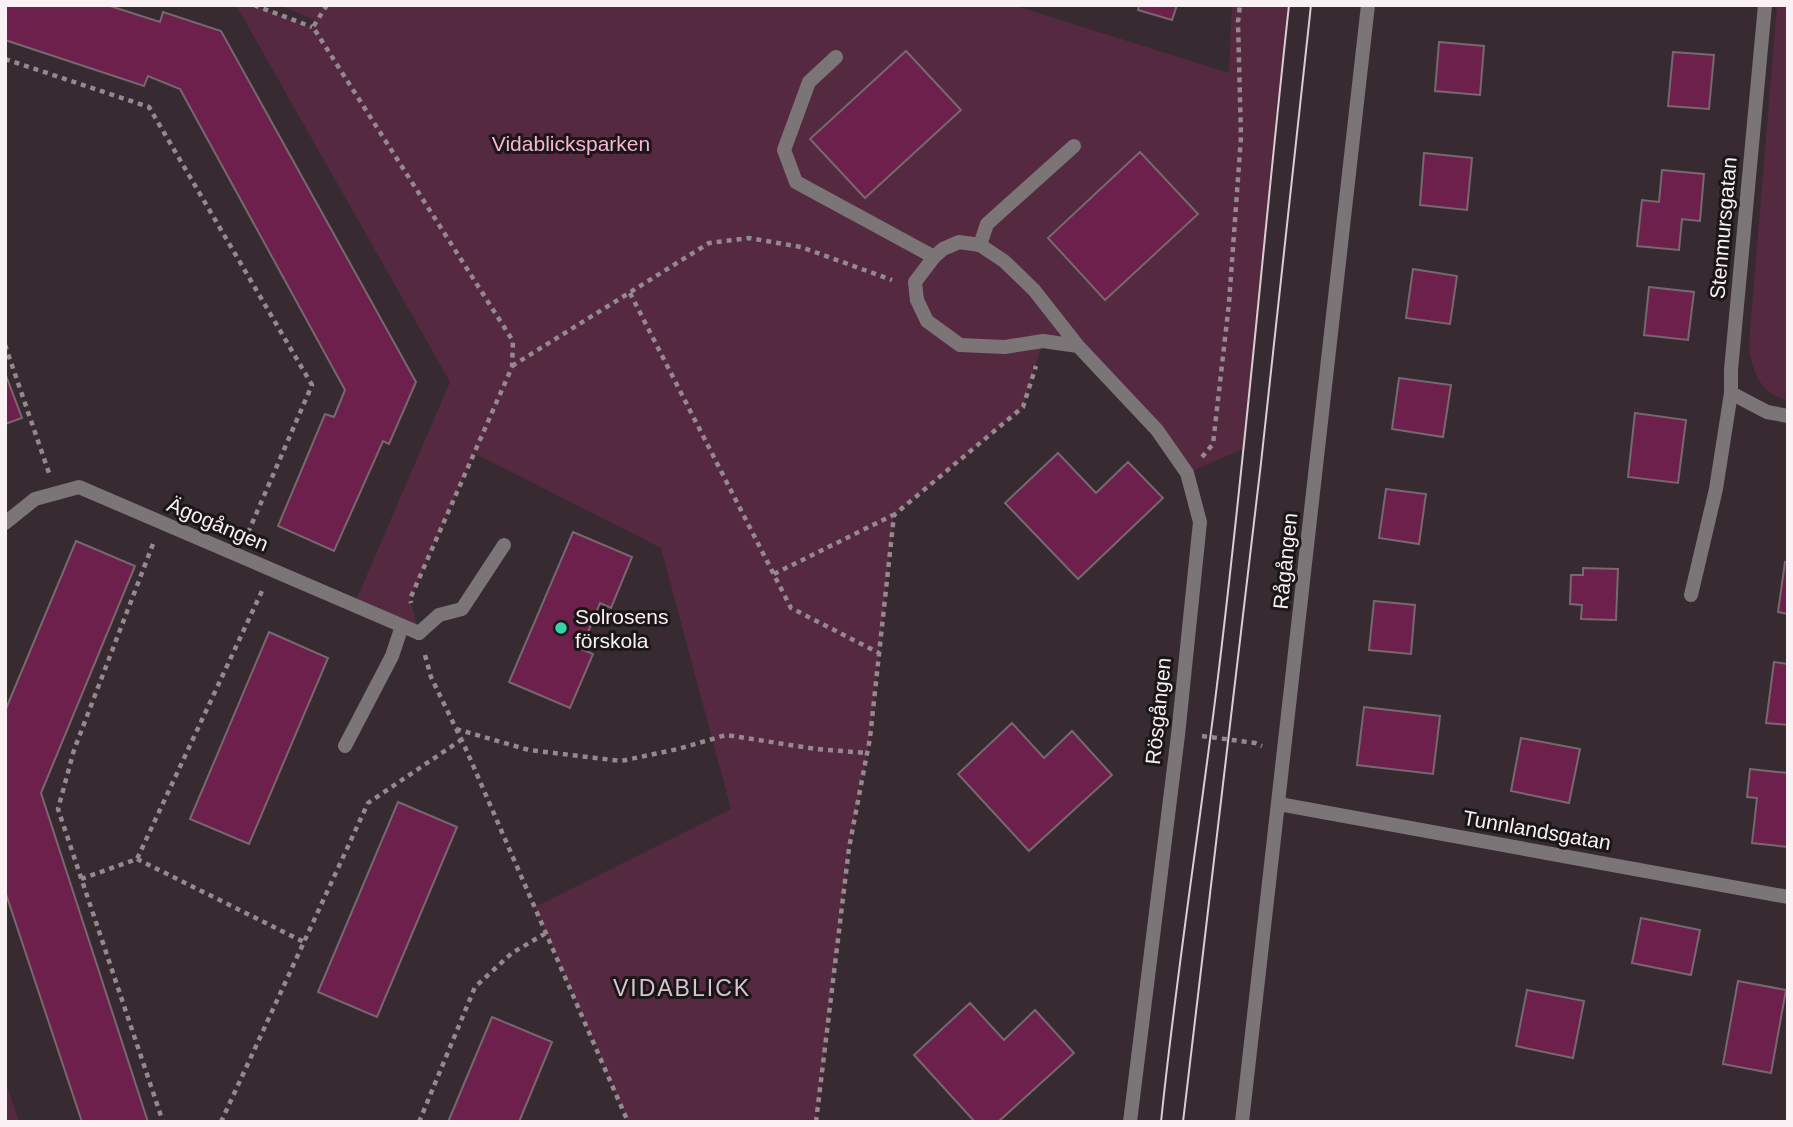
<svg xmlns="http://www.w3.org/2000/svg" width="1793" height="1127" viewBox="0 0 1793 1127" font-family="Arial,sans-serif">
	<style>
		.green { fill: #552940 }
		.building { fill: #6d204c; stroke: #76686e; stroke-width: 2 }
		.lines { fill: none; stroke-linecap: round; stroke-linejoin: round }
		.path { stroke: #93898e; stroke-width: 4.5; stroke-dasharray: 5 5; stroke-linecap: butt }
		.lane { stroke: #7c7578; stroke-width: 14 }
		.street { stroke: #7c7578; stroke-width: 14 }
		.tram { stroke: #d8cfd3; stroke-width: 2 }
		.poi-dot { fill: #34d4a8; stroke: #1b1618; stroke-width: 2.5 }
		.labels { text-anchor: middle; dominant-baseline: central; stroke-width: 6; stroke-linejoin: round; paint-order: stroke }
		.park-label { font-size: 21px; fill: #f8b3d4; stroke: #1b1618 }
		.street-label { font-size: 21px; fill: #f9f1f4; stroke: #1b1618 }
		.poi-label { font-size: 21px; fill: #f9f1f4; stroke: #1b1618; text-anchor: start }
		.neighbourhood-label { font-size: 23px; letter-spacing: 2px; fill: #d6c6cd; stroke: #1b1618 }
	</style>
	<rect width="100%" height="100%" fill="#372b31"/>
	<path class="green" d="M 236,5 L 254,5 L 312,27 L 315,20 L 279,5 L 1013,5 L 1229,73 L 1232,5 L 1289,5 L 1245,448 L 1187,473 L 1078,346 L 1043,341 L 1023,407 L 894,515 L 870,738 L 849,848 L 816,1122 L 628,1122 L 535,907 L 731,809 L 661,548 L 474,453 L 410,599 L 419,633 L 354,605 L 450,382 Z
		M 1777,5 L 1788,5 L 1788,400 C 1760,395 1751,369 1749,344 Z
		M 5,1080 L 19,1122 L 5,1122 Z"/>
	<path class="building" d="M 5,5 L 107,5 L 160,22 L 163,12 L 221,31 L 416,382 L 389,444 L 383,441 L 334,551 L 278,526 L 325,414 L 334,417 L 345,390 L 180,89 L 148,76 L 144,86 L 5,40 Z
		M 1139,5 L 1177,5 L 1172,20 L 1138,10 Z
		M 1439,42 L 1484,46 L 1480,95 L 1435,91 Z
		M 906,51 L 961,110 L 865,198 L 810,139 Z
		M 1673,52 L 1714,55 L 1709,109 L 1668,106 Z
		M 1140,152 L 1198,214 L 1105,300 L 1048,238 Z
		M 1424,153 L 1472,158 L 1467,210 L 1420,205 Z
		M 1662,170 L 1704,174 L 1700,221 L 1682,219 L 1679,250 L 1637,246 L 1642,200 L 1659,202 Z
		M 1413,269 L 1457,276 L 1450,324 L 1406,318 Z
		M 1649,287 L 1694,292 L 1688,340 L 1644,335 Z
		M 5,373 L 22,418 L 5,424 Z
		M 1399,378 L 1451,385 L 1443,437 L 1392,429 Z
		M 1635,413 L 1686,420 L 1678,483 L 1628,477 Z
		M 1058,453 L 1096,493 L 1128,462 L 1163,498 L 1078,579 L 1005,503 Z
		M 1386,489 L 1426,494 L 1419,544 L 1379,538 Z
		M 573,532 L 632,557 L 611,608 L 600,603 L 581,649 L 593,654 L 570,708 L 509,682 Z
		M 76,541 L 135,566 L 41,793 L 148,1122 L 82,1122 L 5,891 L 5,711 Z
		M 1785,562 L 1788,563 L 1788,614 L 1778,612 Z
		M 1583,568 L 1618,569 L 1616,620 L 1581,619 L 1582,605 L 1570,604 L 1571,575 L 1583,575 Z
		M 1374,601 L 1415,605 L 1411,654 L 1369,650 Z
		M 269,632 L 328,658 L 249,844 L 190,819 Z
		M 1774,662 L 1788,664 L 1788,725 L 1766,723 Z
		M 1364,707 L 1440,716 L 1433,774 L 1357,765 Z
		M 1012,723 L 1044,758 L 1072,731 L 1112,775 L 1029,851 L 958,774 Z
		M 1521,738 L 1580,749 L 1569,803 L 1511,791 Z
		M 1750,769 L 1788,773 L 1788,847 L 1752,843 L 1757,798 L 1747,797 Z
		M 398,802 L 457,827 L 377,1017 L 318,992 Z
		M 1641,918 L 1700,930 L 1691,975 L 1632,963 Z
		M 1738,981 L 1786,990 L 1771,1073 L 1723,1064 Z
		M 1527,990 L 1584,1001 L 1573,1058 L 1516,1046 Z
		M 970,1003 L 1004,1040 L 1035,1010 L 1074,1053 L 998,1122 L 975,1122 L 914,1055 Z
		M 492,1017 L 552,1042 L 519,1122 L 448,1122 Z"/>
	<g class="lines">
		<path class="path" d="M 254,5 L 312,27
			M 327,5 L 313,27 L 513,341 L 512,367 L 410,599 L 411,603
			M 5,59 L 149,107 L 312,385 L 247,535
			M 630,293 L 791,608 L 879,653
			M 5,345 L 49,473
			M 512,366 L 709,243 L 749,238 L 801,247 L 892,280
			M 1202,457 L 1213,444 L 1229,303 L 1241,137 L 1238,22 L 1240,5
			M 153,544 L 74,750 L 58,809 L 163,1122
			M 774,574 L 893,515
			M 425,655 L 431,677 L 465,747 L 628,1122
			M 456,729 L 529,750 L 621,761 L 678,749 L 726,735 L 816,749 L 867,753
			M 1202,736 L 1255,743 L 1262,746
			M 137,859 L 304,942
			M 81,879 L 137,859 L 262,591
			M 221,1122 L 368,803 L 461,740
			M 419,1122 L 475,987 L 512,953 L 546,933
			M 816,1122 L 849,848 L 870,738 L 894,515 L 1023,407 L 1036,366"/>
		<path class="lane" d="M 836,57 L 809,82 L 784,150 L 796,182 L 934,257
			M 980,245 L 987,224 L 1074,146
			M 1691,595 L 1716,489 L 1731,393
			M 419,633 L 439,615 L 462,609 L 504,545
			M 345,746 L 392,656 L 402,626"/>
		<path class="street" d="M 1765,5 L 1731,370 L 1731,393 L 1767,412 L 1788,416
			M 1078,346 L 1043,341 L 1005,347 L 960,345 L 927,321 L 917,300 L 915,282 L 934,257 L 943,249 L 959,242 L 980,245 L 1004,261 L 1034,290 L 1078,346 L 1157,430 L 1187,473 L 1200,522 L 1178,735 L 1130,1122
			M 5,523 L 35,499 L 79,487 L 419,633
			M 1279,804 L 1788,897
			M 1242,1122 L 1368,5"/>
		<path class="tram" d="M 1161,1122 C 1176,976 1199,831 1217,685 C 1245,459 1264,232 1289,5
			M 1183,1122 L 1261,463 L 1311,5"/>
	</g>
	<circle class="poi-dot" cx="561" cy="628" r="7"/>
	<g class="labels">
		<g class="park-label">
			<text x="571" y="143">Vidablicksparken</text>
		</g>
		<g class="street-label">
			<text transform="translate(1723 228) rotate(-85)">Stenmursgatan</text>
			<text transform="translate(218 524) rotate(23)">Ägogången</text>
			<text transform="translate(1285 561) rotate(-84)">Rågången</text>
			<text transform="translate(1158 711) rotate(-84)">Rösgången</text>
			<text transform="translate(1537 830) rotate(10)">Tunnlandsgatan</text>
		</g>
		<g class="poi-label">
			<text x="575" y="616">Solrosens<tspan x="575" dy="24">förskola</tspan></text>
		</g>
		<g class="neighbourhood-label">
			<text x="682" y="988">VIDABLICK</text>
		</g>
	</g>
	<rect width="1793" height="1127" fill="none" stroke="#f9f1f4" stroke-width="14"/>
</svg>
